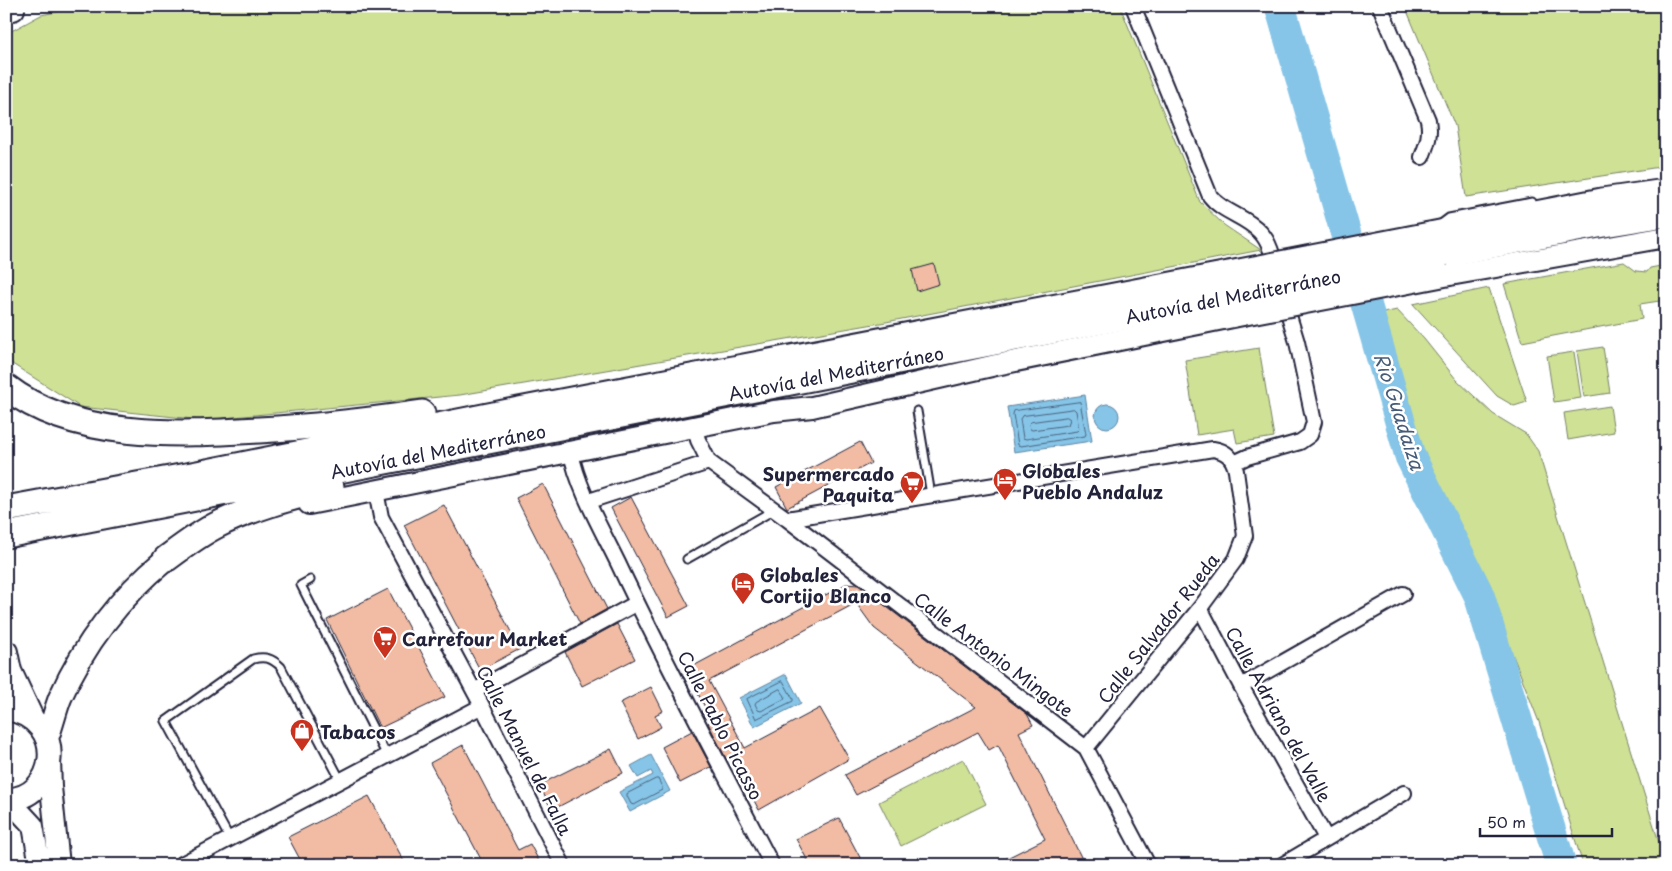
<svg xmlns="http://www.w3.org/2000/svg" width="1672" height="871" viewBox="0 0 1672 871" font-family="'Playpen Sans',sans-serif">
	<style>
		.green { fill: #cee195; stroke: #788268 }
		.water { fill: #86c5e7; stroke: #5e84a2 }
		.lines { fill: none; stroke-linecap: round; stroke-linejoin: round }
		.shore { stroke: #4a6380; stroke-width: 1 }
		.river { stroke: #86c5e7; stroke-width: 31 }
		.building { fill: #f1bca3; stroke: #22223b }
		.lane-casing { stroke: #22223b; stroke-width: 11 }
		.street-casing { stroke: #22223b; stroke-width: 18 }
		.secondary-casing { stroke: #22223b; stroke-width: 24 }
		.primary-casing { stroke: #22223b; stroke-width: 26 }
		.highway-casing { stroke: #22223b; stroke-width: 29 }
		.lane { stroke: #fff; stroke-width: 7 }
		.street { stroke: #fff; stroke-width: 14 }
		.secondary { stroke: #fff; stroke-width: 20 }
		.primary { stroke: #fff; stroke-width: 22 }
		.highway { stroke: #fff; stroke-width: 25 }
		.secondary-bridge-casing { stroke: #22223b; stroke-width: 24; stroke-linecap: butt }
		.highway-bridge-casing { stroke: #22223b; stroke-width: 29; stroke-linecap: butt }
		.secondary-bridge { stroke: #fff; stroke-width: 20 }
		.highway-bridge { stroke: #fff; stroke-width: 25 }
		.labels { text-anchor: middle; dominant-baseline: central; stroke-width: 5; stroke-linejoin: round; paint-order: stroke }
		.street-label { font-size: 18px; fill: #22223b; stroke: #fff }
		.poi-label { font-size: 18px; font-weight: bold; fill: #22223b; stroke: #fff; text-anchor: start }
		.water-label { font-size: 19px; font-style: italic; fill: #455b77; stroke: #fff }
	</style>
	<rect width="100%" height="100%" fill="#fff"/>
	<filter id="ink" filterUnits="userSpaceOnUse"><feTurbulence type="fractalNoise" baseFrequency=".02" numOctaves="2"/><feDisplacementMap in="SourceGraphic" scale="10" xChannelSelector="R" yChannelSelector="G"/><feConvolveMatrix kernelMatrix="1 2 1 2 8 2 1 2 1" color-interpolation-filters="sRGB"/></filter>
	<g filter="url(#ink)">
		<path class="green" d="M 87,6 L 1120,6 L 1200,202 L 1224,225 L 1261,250 L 886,322 L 460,395 L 203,420 L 80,407 L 6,360 L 6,34 L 41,15 Z
			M 1405,6 L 1666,6 L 1666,166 L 1466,197 L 1455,126 Z
			M 1624,262 L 1636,271 L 1647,272 L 1650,268 L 1666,265 L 1666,300 L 1640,304 L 1642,319 L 1522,342 L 1504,284 Z
			M 1489,288 L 1527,402 L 1514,406 L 1497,396 L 1413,304 Z
			M 1397,310 L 1424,339 L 1456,379 L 1493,414 L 1526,434 L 1538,451 L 1666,865 L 1583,865 L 1539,722 L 1494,607 L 1445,515 L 1412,433 L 1378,314 Z
			M 1603,347 L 1610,393 L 1584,397 L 1577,351 Z
			M 1259,348 L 1274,437 L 1237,443 L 1234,429 L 1197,435 L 1185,360 Z
			M 1574,352 L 1581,398 L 1554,402 L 1547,356 Z
			M 1610,406 L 1614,432 L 1568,440 L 1564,413 Z
			M 963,759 L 986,804 L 901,846 L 879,802 Z"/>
		<path class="water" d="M 1085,395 L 1092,441 L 1014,452 L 1007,407 Z
			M1095 416a12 12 0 1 1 24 0a12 12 0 1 1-24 0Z
			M 786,674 L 801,703 L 754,727 L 739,698 Z
			M 651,755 L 670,791 L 630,812 L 619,792 L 653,775 L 651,771 L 638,778 L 631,766 Z"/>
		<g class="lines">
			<path class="shore" d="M 1080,402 L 1086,434 L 1085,436 L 1021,446 L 1018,445 L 1013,414 L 1014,411 Z
				M 1074,409 L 1076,411 L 1079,429 L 1077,431 L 1026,439 L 1023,438 L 1020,419 L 1022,416 Z
				M 1067,417 L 1070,419 L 1068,425 L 1032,430 L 1030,429 L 1029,424 L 1031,422 Z
				M 783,681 L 793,699 L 793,701 L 756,719 L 747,699 Z
				M 780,689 L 785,696 L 784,699 L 761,711 L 758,710 L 755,704 L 756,702 Z
				M 656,779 L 658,779 L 662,787 L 662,790 L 634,805 L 631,804 L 627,796 L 627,794 Z"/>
			<path class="river" d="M 1280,6 L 1410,456 L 1479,595 L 1561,865"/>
		</g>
		<path class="building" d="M 934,264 L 939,284 L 917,291 L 912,270 Z
			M 860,442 L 871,463 L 787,508 L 776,487 Z
			M 543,484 L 607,609 L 580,624 L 516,498 Z
			M 631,497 L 689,606 L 668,617 L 611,508 Z
			M 444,505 L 520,649 L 480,670 L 404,525 Z
			M 846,584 L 858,585 L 1027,714 L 1033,725 L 1019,732 L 1085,865 L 993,865 L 1045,839 L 998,745 L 989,750 L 978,732 L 856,795 L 845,775 L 976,707 L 874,628 L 856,603 L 709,681 L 745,748 L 820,708 L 849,759 L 759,810 L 731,757 L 726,759 L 708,723 L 712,721 L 686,670 Z
			M 388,589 L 445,697 L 380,728 L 327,620 Z
			M 617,624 L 635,659 L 582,686 L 565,652 Z
			M 651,687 L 663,711 L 655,715 L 661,727 L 638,739 L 620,703 Z
			M 692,731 L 711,767 L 680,783 L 662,747 Z
			M 463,745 L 518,850 L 530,844 L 541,865 L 484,865 L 430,763 Z
			M 611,749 L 623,773 L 552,810 L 539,785 Z
			M 369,796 L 406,865 L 303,865 L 288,837 Z
			M 839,818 L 864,865 L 810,865 L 796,839 Z"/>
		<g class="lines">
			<defs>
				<path id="lane" d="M 1441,224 L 1449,218 L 1532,202
					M 917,411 L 931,495
					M 687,559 L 774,510
					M 310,580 L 301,585 L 387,756
					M 230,839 L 166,721 L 253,659 C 265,656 272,658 281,667 L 341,781"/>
				<path id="street" d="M 1133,6 L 1210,196 C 1223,213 1246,216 1260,232 C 1270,242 1273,257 1276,271
					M 1380,6 L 1428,120 C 1431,135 1427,144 1422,157
					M 695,427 L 698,440 L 709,462 L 787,519 L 1086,748 L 1148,865
					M 571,452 C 577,487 602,530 618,563 C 666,665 720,765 772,865
					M 1234,463 L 1247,457 L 1300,442 L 1310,435 L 1314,422 L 1297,342 L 1284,299
					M 376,491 L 381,517 L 482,706 L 563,865
					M 589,501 L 709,462
					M 787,519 L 1213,449 C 1226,451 1233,457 1236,471 L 1245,536 L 1236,559 L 1200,608 L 1086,748
					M 1200,608 L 1241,686 L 1326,838
					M 1241,686 L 1403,594
					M 474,691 L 637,603
					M 180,865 L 482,706
					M 1282,865 L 1404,793"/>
				<path id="secondary" d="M 1450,275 L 1666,237
					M 309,504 L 774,411 L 812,407 L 996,365 L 1243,315
					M 50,760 L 51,787 L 59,865
					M 9,800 L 33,826 L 40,865"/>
				<path id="primary" d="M 6,7 L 13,9
					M 6,652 L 10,671 L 32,718
					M 6,709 C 72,720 56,801 6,799
					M 47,738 C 52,725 55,711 60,698 C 84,644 120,597 166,559"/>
				<path id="highway" d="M 1430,235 L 1602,201 L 1666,192
					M 1440,255 L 1598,225 L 1666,214
					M 6,387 C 74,440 177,435 259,430 C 314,427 367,421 422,413
					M 6,509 L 197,474 L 519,410 L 1229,274
					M 6,535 L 1236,295
					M 166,559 C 182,547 199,534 217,525 C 253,507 293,497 331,487"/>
			</defs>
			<use href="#lane" class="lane-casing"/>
			<use href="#street" class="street-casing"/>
			<use href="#secondary" class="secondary-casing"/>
			<use href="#primary" class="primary-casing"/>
			<use href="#highway" class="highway-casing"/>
			<use href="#lane" class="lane"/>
			<use href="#street" class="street"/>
			<use href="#secondary" class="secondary"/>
			<use href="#primary" class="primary"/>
			<use href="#highway" class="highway"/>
			<defs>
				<path id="secondary-bridge" d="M 1243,315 L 1450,275"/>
				<path id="highway-bridge" d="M 1229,274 L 1430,235
					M 1236,295 L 1440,255"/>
			</defs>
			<use href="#secondary-bridge" class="secondary-bridge-casing"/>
			<use href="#highway-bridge" class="highway-bridge-casing"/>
			<use href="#secondary-bridge" class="secondary-bridge"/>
			<use href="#highway-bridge" class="highway-bridge"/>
		</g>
	</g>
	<defs>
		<symbol id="hotel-pin" viewBox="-11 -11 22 30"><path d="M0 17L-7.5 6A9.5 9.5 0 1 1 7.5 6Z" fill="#c8321e" stroke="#fff"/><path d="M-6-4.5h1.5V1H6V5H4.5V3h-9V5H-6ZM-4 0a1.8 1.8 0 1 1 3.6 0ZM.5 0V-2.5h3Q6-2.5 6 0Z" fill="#fff"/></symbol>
		<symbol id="supermarket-pin" viewBox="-11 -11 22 30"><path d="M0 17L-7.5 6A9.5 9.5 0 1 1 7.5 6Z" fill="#c8321e" stroke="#fff"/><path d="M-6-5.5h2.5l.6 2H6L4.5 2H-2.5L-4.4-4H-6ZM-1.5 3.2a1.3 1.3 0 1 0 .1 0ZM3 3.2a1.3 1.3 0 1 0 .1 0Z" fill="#fff"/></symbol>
		<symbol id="shop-pin" viewBox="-11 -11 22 30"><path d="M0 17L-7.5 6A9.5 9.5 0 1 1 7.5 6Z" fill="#c8321e" stroke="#fff"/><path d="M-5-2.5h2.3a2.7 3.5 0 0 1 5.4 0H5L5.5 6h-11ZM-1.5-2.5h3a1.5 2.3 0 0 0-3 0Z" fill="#fff"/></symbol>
	</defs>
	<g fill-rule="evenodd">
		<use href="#hotel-pin" x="991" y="466" width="28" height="38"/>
		<use href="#supermarket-pin" x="898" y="469" width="28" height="38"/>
		<use href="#hotel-pin" x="729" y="570" width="28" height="38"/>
		<use href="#supermarket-pin" x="371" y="624" width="28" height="38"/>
		<use href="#shop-pin" x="288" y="717" width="28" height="38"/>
	</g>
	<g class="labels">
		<g class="street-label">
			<text transform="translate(1233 296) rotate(-11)">Autovía del Mediterráneo</text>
			<text transform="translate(836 373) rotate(-11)">Autovía del Mediterráneo</text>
			<text transform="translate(438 451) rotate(-11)">Autovía del Mediterráneo</text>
			<text transform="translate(1158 628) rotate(-52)">Calle Salvador Rueda</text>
			<text transform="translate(994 654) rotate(37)">Calle Antonio Mingote</text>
			<text transform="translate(1279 714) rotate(61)">Calle Adriano del Valle</text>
			<text transform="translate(721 725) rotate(63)">Calle Pablo Picasso</text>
			<text transform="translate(525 750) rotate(63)">Calle Manuel de Falla</text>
		</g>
		<g class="poi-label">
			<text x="1022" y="470">Globales<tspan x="1022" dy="21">Pueblo Andaluz</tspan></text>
			<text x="894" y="473" text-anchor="end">Supermercado<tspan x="894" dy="21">Paquita</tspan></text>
			<text x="760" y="574">Globales<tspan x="760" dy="21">Cortijo Blanco</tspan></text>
			<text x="402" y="638">Carrefour Market</text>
			<text x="320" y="731">Tabacos</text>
		</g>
		<g class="water-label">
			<text transform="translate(1400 411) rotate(72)">Rio Guadaiza</text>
		</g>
	</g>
	<rect width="1672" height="871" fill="none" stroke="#fff" stroke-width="25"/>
	<rect x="12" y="12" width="1647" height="846" fill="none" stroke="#22223b" stroke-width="2" filter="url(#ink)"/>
	<path d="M1480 828v8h132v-8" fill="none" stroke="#22223b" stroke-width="2.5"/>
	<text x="1487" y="828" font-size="15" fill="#22223b" stroke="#ffffff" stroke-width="4" paint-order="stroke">50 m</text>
</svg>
